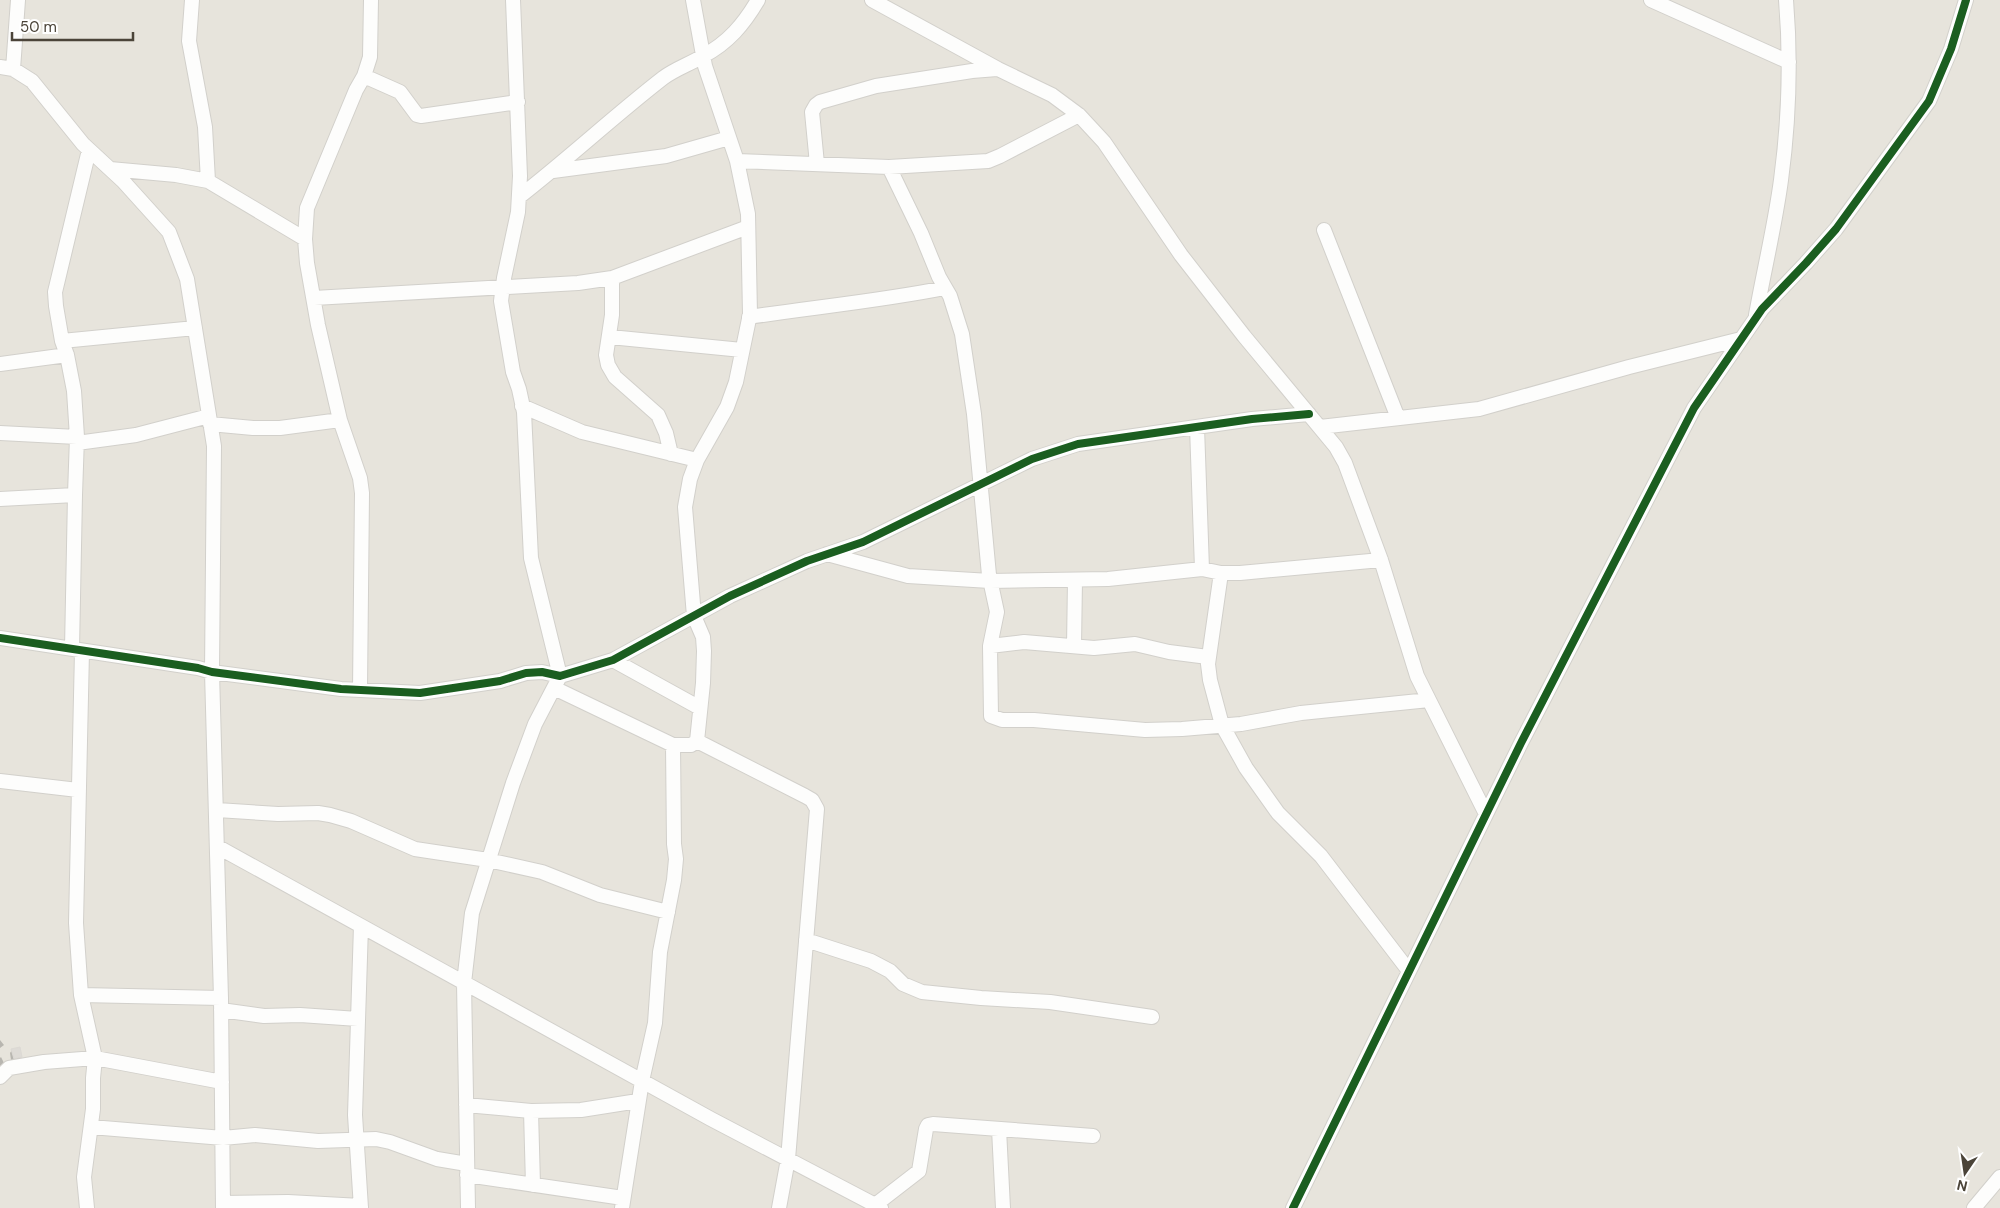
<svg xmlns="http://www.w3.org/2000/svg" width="2000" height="1208" viewBox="0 0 2000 1208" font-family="'DM Sans',sans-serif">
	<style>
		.residential { fill: #e7e4dc }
		.shadow { fill: #0003 }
		.building { fill: #dedbd6; stroke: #dcd9d4 }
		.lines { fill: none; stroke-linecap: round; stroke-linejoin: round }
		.minor-casing { stroke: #d2d0cb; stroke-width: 16 }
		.minor { stroke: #fdfdfc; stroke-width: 14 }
		.cycleway-casing { stroke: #fff; stroke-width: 11 }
		.cycleway { stroke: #1b5e20; stroke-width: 8 }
	</style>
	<rect width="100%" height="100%" fill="#f4f2ee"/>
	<path class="residential" d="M 0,0 L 2000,0 L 2000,1208 L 0,1208 Z"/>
	<path class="shadow" d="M 0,1040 L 4,1045 L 0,1048 Z
		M 12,1050 L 21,1057 L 18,1059 L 11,1060 L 10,1053 Z
		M 1,1057 L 4,1063 L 0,1066 L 0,1058 Z"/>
	<path class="building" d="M 20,1047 L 22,1057 L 14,1059 L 11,1049 Z"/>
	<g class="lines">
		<defs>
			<path id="minor" d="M 192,0 L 189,41 L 205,127 L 208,181
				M 872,0 L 998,69 L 1052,95 L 1079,115 L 1104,142 L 1181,255 L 1244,336 L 1336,447 L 1345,463 L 1381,560 L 1417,676 L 1486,814
				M 1651,0 L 1789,62
				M 0,67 L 13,69 L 32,81 L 83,144 L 123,181 L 169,232 L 187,279 L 214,446 L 212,672 L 221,998 L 223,1208
				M 13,69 L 18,0
				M 364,76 L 400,92 L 417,115 L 421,116 L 518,102
				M 737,161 L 889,167 L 988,161 L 1000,156 L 1079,115
				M 817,164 L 812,112 L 816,105 L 820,102 L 876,86 L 972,71 L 997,69
				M 889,167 L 921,233 L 939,277 L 950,296 L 962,334 L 974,414 L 989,575 L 997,612 L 990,646 L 991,716 L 1002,720 L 1034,720 L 1145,730 L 1182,729 L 1241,724 L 1301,713 L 1429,700
				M 110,169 L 176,175 L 208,181 L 305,239
				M 553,171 L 666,156 L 729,138
				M 519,197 C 568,159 614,116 663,78 C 675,69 690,64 703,56 C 728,43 744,24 758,0
				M 1324,230 L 1398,418
				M 612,278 L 612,315 L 606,355 L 608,365 L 615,377 L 658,415 L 666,433 L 671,454
				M 314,298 L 578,283 L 612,278 L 748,227
				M 1756,315 C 1764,270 1775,225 1781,180 C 1789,120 1791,60 1786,0
				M 749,317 C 815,307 880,301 945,288
				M 610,337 L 742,350
				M 62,341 L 195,328
				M 0,364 L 67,355
				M 522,406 L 582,432 L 697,460
				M 210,424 L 253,428 L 280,428 L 340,420
				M 1197,427 L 1202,569
				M 1320,427 L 1479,409 L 1629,367 L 1741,339
				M 0,433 L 77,437
				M 77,443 L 136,435 L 209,416
				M 0,499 L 75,495
				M 827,554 L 908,576 L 990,581 L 1108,579 L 1202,569 L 1221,573 L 1240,573 L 1381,560
				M 1221,573 L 1208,664 L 1210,680 L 1222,725 L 1246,768 L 1278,813 L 1321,856 L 1409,971
				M 0,638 L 198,668 L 212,672 L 341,689 L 420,693 L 500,681 L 526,673 L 542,672 L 560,676 L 613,660 L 730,596 L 807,561 L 863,542 L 1032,459 L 1078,444 L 1252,419 L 1309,414
				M 990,646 L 1024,642 L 1094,648 L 1135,644 L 1169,652 L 1208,657
				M 1074,646 L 1075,580
				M 72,649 L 75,495 L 77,437 L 74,391 L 67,355 L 62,341 L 56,306 L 55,292 L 89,150
				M 82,651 L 76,923 L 81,995 L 95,1058 L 93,1078 L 93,1109 L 84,1177 L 87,1208
				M 613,660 L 700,708
				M 554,688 L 673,745 L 691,745 L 697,741 L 703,683 L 704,651 L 703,637 L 694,616 L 685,507 L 690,479 L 697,460 L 727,407 L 736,382 L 750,314 L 748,214 L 737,161 L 705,66 L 693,0
				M 360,690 L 362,493 L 360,478 L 340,420 L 318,325 L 307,263 L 305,239 L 307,208 L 356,90 L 364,76 L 370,57 L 371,0
				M 697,741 L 805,796 L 812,800 L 817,809 L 788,1159 L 779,1208
				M 0,781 L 78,790
				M 217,810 L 278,814 L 318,813 L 330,815 L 351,821 L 415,849 L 488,860 L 542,872 L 600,895 L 668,912
				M 218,847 L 711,1119 L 881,1208
				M 806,940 L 871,961 L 890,971 L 903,984 L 922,992 L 981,998 L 1050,1002 L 1152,1017
				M 81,995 L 221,998
				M 221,1010 L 264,1016 L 300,1015 L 358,1019
				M 0,1077 L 9,1068 L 44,1062 L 95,1058 L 222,1082
				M 466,1105 L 531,1111 L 581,1110 L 638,1101
				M 531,1111 L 533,1185
				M 91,1127 L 223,1138 L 255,1135 L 318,1141 L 376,1139 L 390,1142 L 437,1159 L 467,1164
				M 999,1129 L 1003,1208
				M 467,1175 L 623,1198
				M 223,1203 L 288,1202 L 361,1206
				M 875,1205 L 919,1171 L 926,1129 L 928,1125 L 933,1124 L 1093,1136
				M 361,1208 L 355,1115 L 361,926
				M 468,1208 L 464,983 L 472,913 L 513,783 L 535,724 L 560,676 L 531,558 L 524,412 L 519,389 L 513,372 L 501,301 L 504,278 L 518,212 L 520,176 L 513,0
				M 622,1208 L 642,1081 L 655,1023 L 660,952 L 674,880 L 676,859 L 674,844 L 673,745
				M 1293,1208 L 1521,743 L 1694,408 L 1762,309 L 1806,263 L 1836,229 L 1929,101 L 1951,49 L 1966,0
				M 1974,1208 L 2000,1177"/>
		</defs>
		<use href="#minor" class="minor-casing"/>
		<use href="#minor" class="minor"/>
		<defs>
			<path id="cycleway" d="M 0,638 L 198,668 L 212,672 L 341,689 L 420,693 L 500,681 L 526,673 L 542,672 L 560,676 L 613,660 L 730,596 L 807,561 L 863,542 L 1032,459 L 1078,444 L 1252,419 L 1309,414
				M 1293,1208 L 1521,743 L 1694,408 L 1762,309 L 1806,263 L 1836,229 L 1929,101 L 1951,49 L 1966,0"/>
		</defs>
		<use href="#cycleway" class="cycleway-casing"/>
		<use href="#cycleway" class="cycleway"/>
	</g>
	<g transform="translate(1965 1173) rotate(193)" stroke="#ffffff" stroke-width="4" paint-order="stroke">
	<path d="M0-4L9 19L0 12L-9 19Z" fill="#4b4439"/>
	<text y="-8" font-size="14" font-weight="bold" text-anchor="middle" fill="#4b4439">N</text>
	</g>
	<path d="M12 32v8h121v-8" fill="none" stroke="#4b4439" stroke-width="2.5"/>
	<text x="20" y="32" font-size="15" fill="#4b4439" stroke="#ffffff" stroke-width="4" paint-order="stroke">50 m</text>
</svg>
